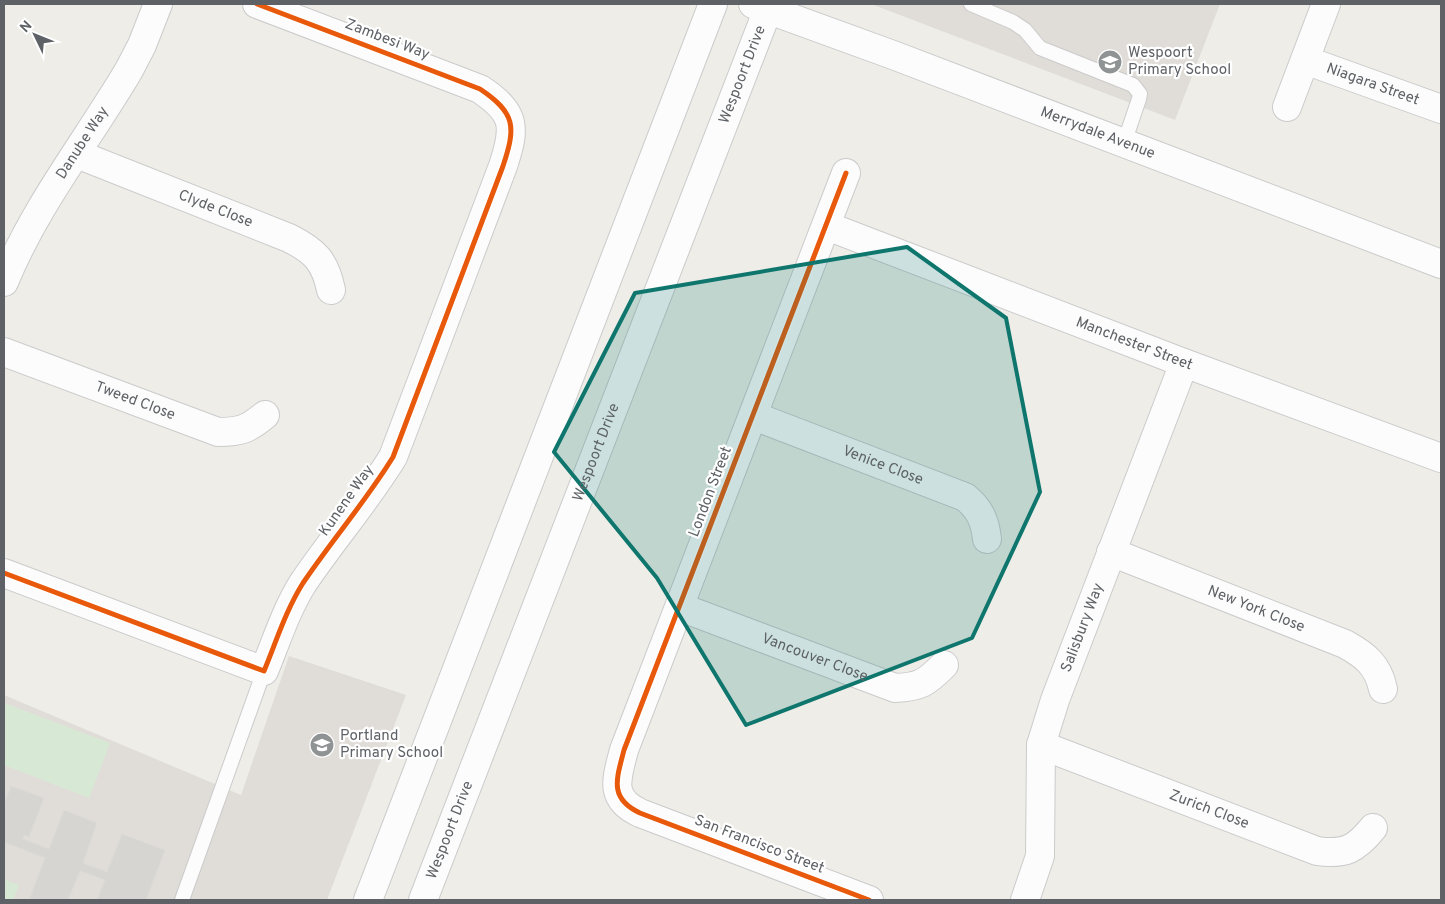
<svg xmlns="http://www.w3.org/2000/svg" width="1445" height="904" viewBox="0 0 1445 904" font-family="Overpass,sans-serif">
	<style>
		.education { fill: #e0ddd8 }
		.green { fill: #d7e9d4 }
		.building { fill: #d6d5d2; stroke: #dddbd8 }
		.lines { fill: none; stroke-linecap: round; stroke-linejoin: round }
		.lane-casing { stroke: #cbcbcb; stroke-width: 16 }
		.street-casing { stroke: #cbcbcb; stroke-width: 30 }
		.secondary-casing { stroke: #cacbca; stroke-width: 30 }
		.lane { stroke: #fcfcfc; stroke-width: 14 }
		.street { stroke: #fcfcfc; stroke-width: 28 }
		.secondary { stroke: #fcfcfc; stroke-width: 28 }
		.cycleway-casing { stroke: #fff; stroke-width: 8 }
		.cycleway { stroke: #e8590c; stroke-width: 5 }
		.marked { fill: #0f766e; fill-opacity: 0.2; stroke: #0f766e; stroke-width: 4; stroke-linejoin: round }
		.labels { text-anchor: middle; dominant-baseline: central; stroke-width: 4.5; stroke-linejoin: round; paint-order: stroke }
		.street-label { font-size: 15px; fill: #5e6266; stroke: #fff }
		.poi-label { font-size: 15px; fill: #5e6266; stroke: #fff; text-anchor: start }
	</style>
	<rect width="100%" height="100%" fill="#eeede8"/>
	<path class="education" d="M 871,4 L 1220,4 L 1175,120 Z
		M 289,656 L 406,695 L 327,900 L 4,900 L 4,695 L 241,795 Z"/>
	<path class="green" d="M 4,703 L 110,743 L 89,798 L 4,765 Z
		M 4,879 L 19,885 L 13,900 L 4,900 Z"/>
	<path class="building" d="M 11,786 L 44,798 L 29,837 L 24,835 L 23,839 L 49,849 L 64,810 L 97,823 L 83,863 L 107,872 L 122,834 L 165,850 L 146,900 L 97,900 L 105,880 L 80,871 L 68,900 L 29,900 L 45,858 L 4,842 L 4,804 Z"/>
	<g class="lines">
		<defs>
			<path id="lane" d="M 971,4 L 1013,22 L 1025,30 L 1040,48 L 1133,85 L 1140,94 L 1139,99 L 1124,143
				M 182,900 L 264,671"/>
			<g id="street">
				<path id="s1" d="M 1305,60 L 1441,109"/>
				<path d="M 1287,107 L 1326,4"/>
				<path id="s2" d="M 77,154 L 289,238 C 315,251 325,261 331,290"/>
				<path d="M 846,173 L 624,750 C 617,778 608,798 640,813 L 869,900"/>
				<path id="s3" d="M 827,226 L 1184,363 L 1441,458"/>
				<path id="s4" d="M 4,282 C 35,206 87,141 129,70 L 142,45 L 158,4"/>
				<path id="s5" d="M 4,352 L 218,432 C 241,432 248,429 265,415"/>
				<path id="s6" d="M 754,416 L 965,497 C 980,509 985,521 987,539"/>
				<path id="s7" d="M 1111,552 L 1345,644 C 1365,655 1378,665 1383,689"/>
				<path d="M 4,573 L 264,671 C 276,642 286,610 303,583 C 332,540 366,501 393,457 L 503,166 C 516,127 516,113 480,89 L 257,4"/>
				<path id="s8" d="M 680,607 L 895,688 C 920,687 926,683 944,665"/>
				<path id="s9" d="M 1041,745 L 1317,851 C 1345,855 1356,849 1373,828"/>
				<path id="s10" d="M 1025,900 L 1040,856 L 1041,745 L 1055,700 L 1184,363"/>
			</g>
			<g id="secondary">
				<path id="s11" d="M 753,4 L 893,55 L 1441,264"/>
				<path d="M 368,900 L 713,4"/>
				<path id="s12" d="M 423,900 L 770,4"/>
			</g>
		</defs>
		<use href="#lane" class="lane-casing"/>
		<use href="#street" class="street-casing"/>
		<use href="#secondary" class="secondary-casing"/>
		<use href="#lane" class="lane"/>
		<use href="#street" class="street"/>
		<use href="#secondary" class="secondary"/>
		<defs>
			<path id="cycleway" d="M 846,173 L 624,750 C 617,778 608,798 640,813 L 869,900
				M 4,573 L 264,671 C 276,642 286,610 303,583 C 332,540 366,501 393,457 L 503,166 C 516,127 516,113 480,89 L 257,4"/>
		</defs>
		<use href="#cycleway" class="cycleway-casing"/>
		<use href="#cycleway" class="cycleway"/>
	</g>
	<path class="marked" d="M 907,247 L 1006,318 L 1040,492 L 972,638 L 746,725 L 657,578 L 554,452 L 635,293 Z"/>
	<defs>
		<symbol id="school-disc" viewBox="-11 -11 22 22"><circle r="9.5" fill="#909394" stroke="#fff"/><path d="M0-5L7-2L0 1L-7-2ZM-4 1L0 2.5L4 1V4Q0 6-4 4Z" fill="#fff"/></symbol>
	</defs>
	<g fill-rule="evenodd">
		<use href="#school-disc" x="1096" y="48" width="28" height="28"/>
		<use href="#school-disc" x="308" y="731" width="28" height="28"/>
	</g>
	<g class="labels">
		<g class="street-label">
			<text transform="translate(387 40) rotate(21)">Zambesi Way</text>
			<text stroke="none"><textPath href="#s12" startOffset="885">Wespoort Drive</textPath></text>
			<text stroke="none"><textPath href="#s1" startOffset="72">Niagara Street</textPath></text>
			<text stroke="none"><textPath href="#s11" startOffset="368">Merrydale Avenue</textPath></text>
			<text stroke="none"><textPath href="#s4" startOffset="160">Danube Way</textPath></text>
			<text stroke="none"><textPath href="#s2" startOffset="149">Clyde Close</textPath></text>
			<text stroke="none"><textPath href="#s3" startOffset="329">Manchester Street</textPath></text>
			<text stroke="none"><textPath href="#s5" startOffset="140">Tweed Close</textPath></text>
			<text stroke="none"><textPath href="#s12" startOffset="480">Wespoort Drive</textPath></text>
			<text stroke="none"><textPath href="#s6" startOffset="138">Venice Close</textPath></text>
			<text transform="translate(711 492) rotate(-69)">London Street</text>
			<text transform="translate(347 501) rotate(-55)">Kunene Way</text>
			<text stroke="none"><textPath href="#s7" startOffset="156">New York Close</textPath></text>
			<text stroke="none"><textPath href="#s10" startOffset="282">Salisbury Way</textPath></text>
			<text stroke="none"><textPath href="#s8" startOffset="144">Vancouver Close</textPath></text>
			<text stroke="none"><textPath href="#s9" startOffset="180">Zurich Close</textPath></text>
			<text stroke="none"><textPath href="#s12" startOffset="75">Wespoort Drive</textPath></text>
			<text transform="translate(759 845) rotate(21)">San Francisco Street</text>
		</g>
		<g class="poi-label">
			<text x="1128" y="53">Wespoort<tspan x="1128" dy="17">Primary School</tspan></text>
			<text x="340" y="736">Portland<tspan x="340" dy="17">Primary School</tspan></text>
		</g>
	</g>
	<rect width="1445" height="904" fill="none" stroke="#5e6266" stroke-width="10"/>
	<g transform="translate(35 35) rotate(313)" stroke="#ffffff" stroke-width="4" paint-order="stroke">
	<path d="M0-4L9 19L0 12L-9 19Z" fill="#5e6266"/>
	<text y="-8" font-size="14" font-weight="bold" text-anchor="middle" fill="#5e6266">N</text>
	</g>
</svg>
